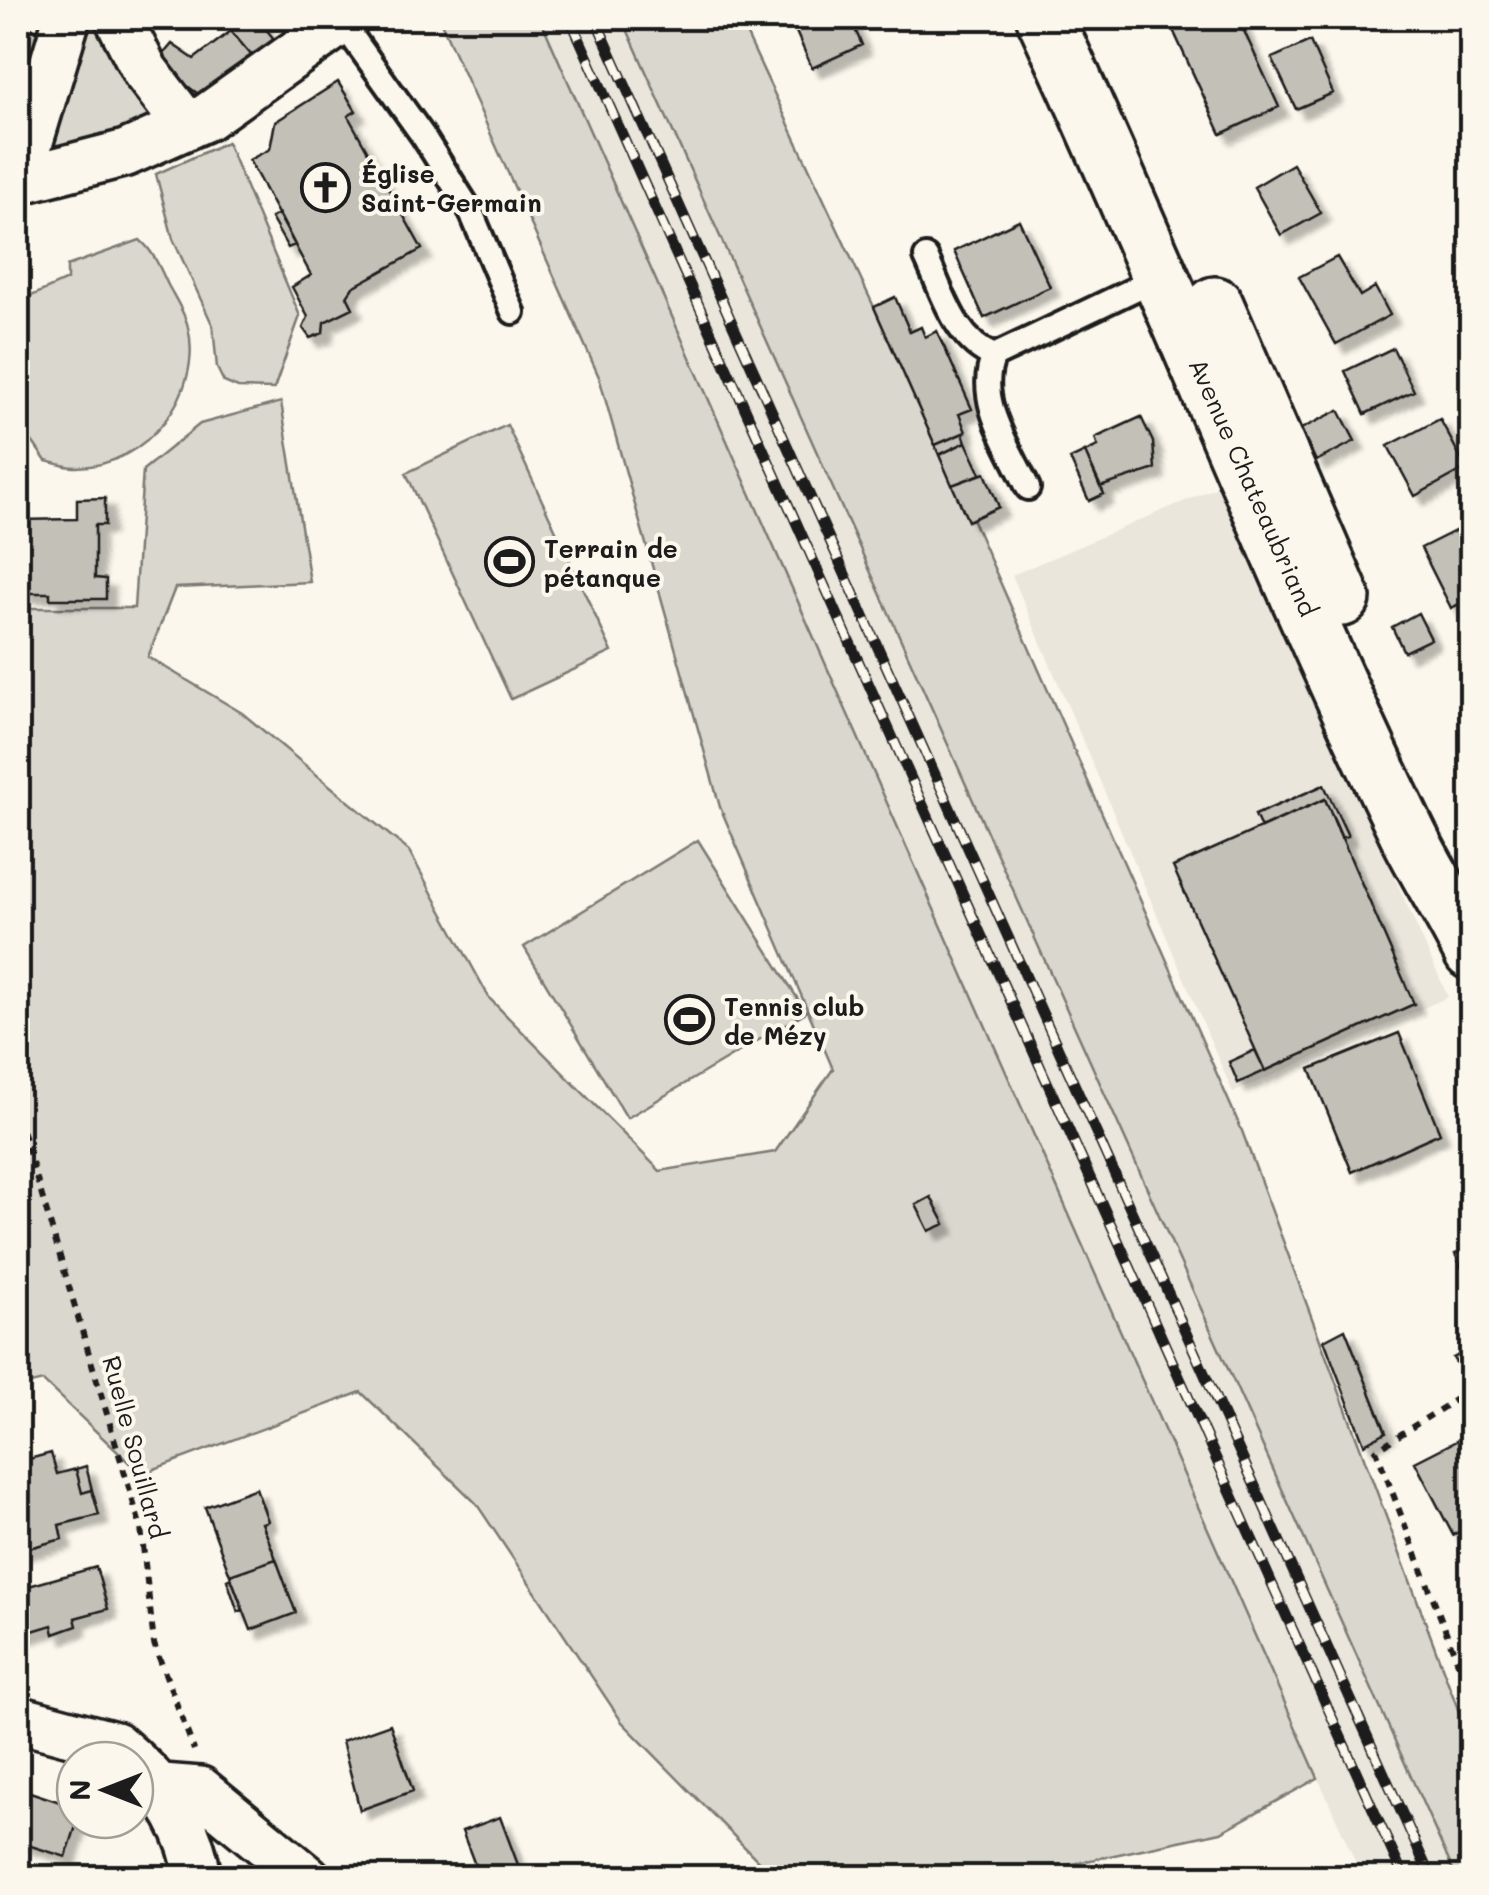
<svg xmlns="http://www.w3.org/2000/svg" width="1489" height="1895" viewBox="0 0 1489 1895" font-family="Mali,sans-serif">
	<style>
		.built { fill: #eae6dc }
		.green { fill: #dad7ce; stroke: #7b7a75; stroke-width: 2.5 }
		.building { fill: #c3c0b8; stroke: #1c1c1c; stroke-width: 2.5; filter: url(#shadow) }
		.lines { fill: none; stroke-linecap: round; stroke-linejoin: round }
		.lane-casing { stroke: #1c1c1c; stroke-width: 30 }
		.street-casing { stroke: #1c1c1c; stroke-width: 52 }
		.primary-casing { stroke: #1c1c1c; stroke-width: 62 }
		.path { stroke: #1c1c1c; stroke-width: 6; stroke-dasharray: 8 8; stroke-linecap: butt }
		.lane { stroke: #fbf7ec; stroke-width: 22 }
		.street { stroke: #fbf7ec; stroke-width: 45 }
		.primary { stroke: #fbf7ec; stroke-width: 55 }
		.rail-casing { stroke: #1c1c1c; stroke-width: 11 }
		.rail { stroke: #fbf7ec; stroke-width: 8; stroke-dasharray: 22; stroke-linecap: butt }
		.labels { text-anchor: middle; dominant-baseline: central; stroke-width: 8; stroke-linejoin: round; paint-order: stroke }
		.poi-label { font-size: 25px; font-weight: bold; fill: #1c1c1c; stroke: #fbf7ec; text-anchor: start }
		.street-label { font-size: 25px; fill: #1c1c1c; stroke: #fbf7ec }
	</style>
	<defs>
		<filter id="shadow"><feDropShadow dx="9" dy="9" stdDeviation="2.5" flood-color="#0004"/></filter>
	</defs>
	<rect width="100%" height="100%" fill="#fbf7ec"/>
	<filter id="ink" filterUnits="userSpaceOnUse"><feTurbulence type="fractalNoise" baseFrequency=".01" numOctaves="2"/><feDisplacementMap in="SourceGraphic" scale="20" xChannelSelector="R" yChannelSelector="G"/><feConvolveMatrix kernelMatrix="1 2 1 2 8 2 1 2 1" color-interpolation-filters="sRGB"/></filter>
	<g filter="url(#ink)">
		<path class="built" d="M 540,18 L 622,18 L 1456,1877 L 1362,1877 Z
			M 1220,486 L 1448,997 L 1233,1093 L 1012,575 Z"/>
		<path class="green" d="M 79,18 L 102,18 L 156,126 L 52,150 Z
			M 439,18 L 540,18 L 1318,1778 L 1221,1832 L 1012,1877 L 774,1877 L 622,1722 L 476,1503 L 361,1392 L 141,1474 L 43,1381 L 18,1387 L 18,608 L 134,608 L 143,470 L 200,424 L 281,402 L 310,582 L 175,588 L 148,657 L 242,713 L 409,851 L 490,999 L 660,1171 L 775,1152 L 833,1069 L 720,807 L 599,377 Z
			M 622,18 L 739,18 L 960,491 L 1242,1131 L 1471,1744 L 1471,1877 L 1456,1877 Z
			M 227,142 L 300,316 L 274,389 L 238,388 L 224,382 L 217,368 L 213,326 L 173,239 L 156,174 Z
			M 140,240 C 154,252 160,268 168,285 C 175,298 185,313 188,327 C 204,393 146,467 77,467 C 67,468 56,463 46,461 L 18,421 L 18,302 L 67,280 L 67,266 Z
			M 507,425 L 612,652 L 511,699 L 406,473 Z
			M 698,840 L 806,1012 L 627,1118 L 524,947 Z"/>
		<path class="building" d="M 249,18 L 257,18 L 274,39 L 252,56 L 231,31 Z
			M 790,18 L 850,18 L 862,45 L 812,68 Z
			M 1199,18 L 1238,18 L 1279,107 L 1221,134 L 1173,30 Z
			M 26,27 L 44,31 L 34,63 L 18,60 Z
			M 231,31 L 252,56 L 201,96 L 156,63 L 172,44 L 194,59 Z
			M 1310,41 L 1333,93 L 1296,109 L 1272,58 Z
			M 338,82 L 356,111 L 348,116 L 422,249 L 353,287 L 347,296 L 353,308 L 324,322 L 323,333 L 310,338 L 303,328 L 308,317 L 292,287 L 311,275 L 249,160 L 270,149 L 275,122 Z
			M 1293,164 L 1321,213 L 1281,235 L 1254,187 Z
			M 279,214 L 295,245 L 288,248 L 271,218 Z
			M 1019,220 L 1050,287 L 984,318 L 954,251 Z
			M 1337,257 L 1360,296 L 1375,287 L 1390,315 L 1336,344 L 1299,277 Z
			M 895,297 L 910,332 L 921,327 L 925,337 L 937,331 L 972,409 L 959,414 L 966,432 L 935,445 L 874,307 Z
			M 1393,348 L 1414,391 L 1365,414 L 1345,371 Z
			M 1339,410 L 1355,441 L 1316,461 L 1301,429 Z
			M 1141,417 L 1153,442 L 1155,469 L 1100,487 L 1085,452 L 1098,446 L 1095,438 Z
			M 1440,419 L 1466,468 L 1415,496 L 1388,446 Z
			M 963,433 L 966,442 L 939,455 L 935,445 Z
			M 966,442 L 981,474 L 952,485 L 939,455 Z
			M 1085,452 L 1104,494 L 1089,501 L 1070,459 Z
			M 985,473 L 999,507 L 968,521 L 952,485 Z
			M 105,498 L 105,525 L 95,525 L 95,578 L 106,579 L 106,599 L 50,599 L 50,593 L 23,593 L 18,520 L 77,519 L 77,499 Z
			M 1469,524 L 1472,598 L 1451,608 L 1421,548 Z
			M 1418,613 L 1431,639 L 1404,652 L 1392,627 Z
			M 1324,785 L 1348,836 L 1341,838 L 1325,799 L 1261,828 L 1255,815 Z
			M 1325,799 L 1414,1004 L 1265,1071 L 1173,867 Z
			M 1399,1033 L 1440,1133 L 1352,1172 L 1310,1069 Z
			M 1255,1050 L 1265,1071 L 1238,1083 L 1229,1062 Z
			M 931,1197 L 945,1224 L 929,1231 L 916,1205 Z
			M 1472,1246 L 1472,1262 L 1462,1268 L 1455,1254 Z
			M 1345,1329 L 1386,1432 L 1364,1444 L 1324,1340 Z
			M 1472,1348 L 1472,1379 L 1467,1381 L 1453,1358 Z
			M 1468,1427 L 1472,1525 L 1453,1535 L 1415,1462 L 1464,1437 L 1461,1430 Z
			M 51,1453 L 57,1474 L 76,1469 L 82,1493 L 92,1490 L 99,1515 L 59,1525 L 62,1539 L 18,1551 L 18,1462 Z
			M 86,1466 L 92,1490 L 82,1493 L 76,1469 Z
			M 256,1488 L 268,1521 L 262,1523 L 276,1559 L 230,1575 L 205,1507 Z
			M 276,1559 L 296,1613 L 251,1630 L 230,1575 Z
			M 96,1567 L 108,1609 L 75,1618 L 77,1626 L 54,1634 L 52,1625 L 19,1635 L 18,1589 Z
			M 231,1578 L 243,1610 L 238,1612 L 227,1580 Z
			M 390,1724 L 413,1791 L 360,1810 L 342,1741 Z
			M 18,1788 L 75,1807 L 78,1820 L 66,1857 L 18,1842 Z
			M 500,1817 L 523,1878 L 474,1878 L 470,1868 L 475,1865 L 462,1831 Z"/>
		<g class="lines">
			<defs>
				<path id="lane" d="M 341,21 L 423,136 L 471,212 L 513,312
					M 926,257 C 943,293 955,341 994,356
					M 1028,488 C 1010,448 974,399 994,356 L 1160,277"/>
				<path id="street" d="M 118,18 L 145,71 L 187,126
					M 18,181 L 126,153 L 207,117 L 346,18
					M 18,181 L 67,18
					M 18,1719 L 115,1745 L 132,1760
					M 135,1763 C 168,1792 192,1833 198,1878
					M 162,1787 L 200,1790 L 307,1878"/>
				<path id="primary" d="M 1045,18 C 1170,287 1278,565 1407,832 C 1427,873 1452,911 1472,952
					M 1215,305 L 1342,598"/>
			</defs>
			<use href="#lane" class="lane-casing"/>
			<use href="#street" class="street-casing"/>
			<use href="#primary" class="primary-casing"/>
			<path class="path" d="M 18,1116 L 141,1528 L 154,1644 L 194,1750
				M 1472,1389 L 1376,1450 L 1472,1699"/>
			<use href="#lane" class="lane"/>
			<use href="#street" class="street"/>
			<use href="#primary" class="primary"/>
			<defs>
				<path id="rail" d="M 570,18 L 1404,1878
					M 595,18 L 1431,1878"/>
			</defs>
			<use href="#rail" class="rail-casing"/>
			<use href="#rail" class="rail"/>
		</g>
	</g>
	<defs>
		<symbol id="church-ring" viewBox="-11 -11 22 22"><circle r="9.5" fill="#fbf7ec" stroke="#1c1c1c" stroke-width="1.5"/><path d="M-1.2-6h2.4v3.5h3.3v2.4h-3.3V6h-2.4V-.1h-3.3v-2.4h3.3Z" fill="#1c1c1c"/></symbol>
		<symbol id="stadium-ring" viewBox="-11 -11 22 22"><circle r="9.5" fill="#fbf7ec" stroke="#1c1c1c" stroke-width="1.5"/><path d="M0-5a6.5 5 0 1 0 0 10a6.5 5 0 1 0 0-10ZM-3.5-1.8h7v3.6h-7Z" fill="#1c1c1c"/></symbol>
	</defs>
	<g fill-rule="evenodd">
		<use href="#church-ring" x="298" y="160" width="55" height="55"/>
		<use href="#stadium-ring" x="482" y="534" width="55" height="55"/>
		<use href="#stadium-ring" x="662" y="992" width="55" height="55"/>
	</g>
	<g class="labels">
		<g class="poi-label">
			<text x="361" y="173">Église<tspan x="361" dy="29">Saint-Germain</tspan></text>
			<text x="544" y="548">Terrain de<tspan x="544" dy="29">pétanque</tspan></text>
			<text x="724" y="1006">Tennis club<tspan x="724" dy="29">de Mézy</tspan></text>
		</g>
		<g class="street-label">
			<text transform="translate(1254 487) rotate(66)">Avenue Chateaubriand</text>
			<text transform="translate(136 1447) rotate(75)">Ruelle Souillard</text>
		</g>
	</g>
	<rect width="1489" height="1895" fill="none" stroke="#fbf7ec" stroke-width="60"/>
	<rect x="30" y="30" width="1429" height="1835" fill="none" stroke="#1c1c1c" stroke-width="4" filter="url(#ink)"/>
	<g transform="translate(105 1790) rotate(270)"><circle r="48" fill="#fbf7ec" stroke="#a29f99" stroke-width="2.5"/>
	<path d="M0-8L18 38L0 25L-18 38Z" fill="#1c1c1c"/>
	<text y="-15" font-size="28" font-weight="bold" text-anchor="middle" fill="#1c1c1c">N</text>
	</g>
</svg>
